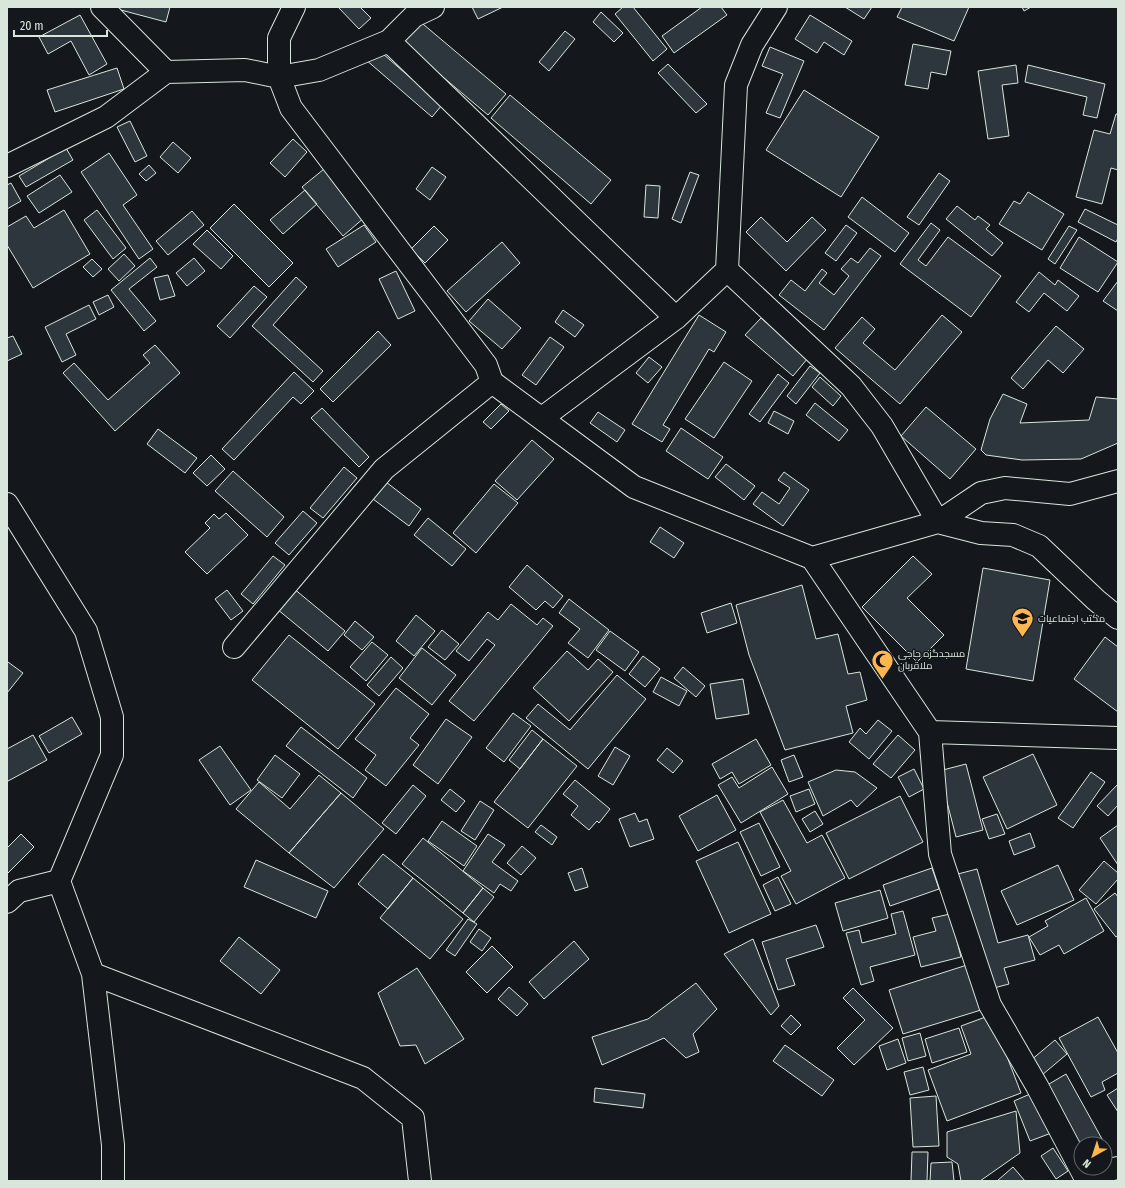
<svg xmlns="http://www.w3.org/2000/svg" width="1125" height="1188" viewBox="0 0 1125 1188" font-family="'Fira Sans Condensed',Cairo,sans-serif">
	<style>
		.building { fill: #2c363c; stroke: #d8e6dc }
		.lines { fill: none; stroke-linecap: round; stroke-linejoin: round }
		.street-casing { stroke: #d8e6dc; stroke-width: 24 }
		.street { stroke: #14181c; stroke-width: 22 }
		.labels { text-anchor: middle; dominant-baseline: central; stroke-width: 3; stroke-linejoin: round; paint-order: stroke }
		.poi-label { font-size: 10px; fill: #d8e6dc; stroke: #14181c; text-anchor: start }
	</style>
	<rect width="100%" height="100%" fill="#14181c"/>
	<path class="building" d="M 118,7 L 170,7 L 166,22 L 117,9 Z
		M 338,7 L 360,7 L 371,18 L 359,29 Z
		M 472,7 L 503,7 L 478,19 Z
		M 623,7 L 633,7 L 667,49 L 653,61 L 615,14 Z
		M 702,7 L 721,7 L 727,15 L 674,53 L 662,36 Z
		M 845,7 L 872,7 L 864,19 Z
		M 902,7 L 969,7 L 954,41 L 897,17 Z
		M 1022,7 L 1031,7 L 1024,11 Z
		M 601,12 L 623,33 L 614,42 L 593,22 Z
		M 80,15 L 107,64 L 89,75 L 71,41 L 48,54 L 39,37 Z
		M 810,15 L 852,41 L 844,55 L 824,42 L 817,53 L 795,39 Z
		M 417,19 L 506,94 L 488,115 L 399,40 Z
		M 565,31 L 575,39 L 549,71 L 539,62 Z
		M 913,44 L 951,51 L 946,75 L 931,72 L 928,89 L 905,85 Z
		M 375,47 L 442,105 L 432,117 L 365,59 Z
		M 770,47 L 804,61 L 780,118 L 766,113 L 783,74 L 762,66 Z
		M 668,64 L 707,104 L 696,113 L 658,73 Z
		M 1016,65 L 1018,83 L 1002,85 L 1009,136 L 988,139 L 978,71 Z
		M 1028,65 L 1105,84 L 1097,118 L 1083,115 L 1087,97 L 1025,82 Z
		M 117,68 L 124,89 L 55,112 L 47,90 Z
		M 804,90 L 879,137 L 841,197 L 766,150 Z
		M 510,95 L 611,180 L 591,204 L 491,118 Z
		M 1116,114 L 1118,114 L 1118,170 L 1111,168 L 1102,204 L 1076,197 L 1094,130 L 1110,134 Z
		M 130,121 L 147,156 L 135,162 L 117,127 Z
		M 293,139 L 307,152 L 285,177 L 270,163 Z
		M 173,142 L 191,158 L 178,173 L 160,157 Z
		M 66,148 L 73,160 L 26,187 L 19,176 Z
		M 109,153 L 137,195 L 123,205 L 153,249 L 139,259 L 81,172 Z
		M 149,165 L 156,173 L 146,181 L 139,174 Z
		M 432,167 L 446,177 L 430,200 L 416,189 Z
		M 324,169 L 365,217 L 343,236 L 302,187 Z
		M 690,172 L 699,175 L 681,223 L 672,219 Z
		M 939,173 L 950,181 L 919,225 L 907,217 Z
		M 60,175 L 72,192 L 39,213 L 27,196 Z
		M 11,183 L 21,201 L 7,209 L 7,185 Z
		M 646,185 L 660,186 L 658,218 L 644,217 Z
		M 305,190 L 317,204 L 283,234 L 270,220 Z
		M 1028,192 L 1064,214 L 1042,250 L 999,224 L 1014,201 L 1020,204 Z
		M 862,197 L 909,233 L 895,252 L 848,217 Z
		M 234,204 L 293,263 L 269,287 L 210,228 Z
		M 957,206 L 975,220 L 978,216 L 990,225 L 986,229 L 1003,243 L 992,256 L 946,219 Z
		M 1085,209 L 1118,225 L 1118,238 L 1116,242 L 1078,222 Z
		M 64,210 L 90,254 L 33,288 L 7,245 L 7,227 L 26,216 L 34,228 Z
		M 97,210 L 126,248 L 113,259 L 84,220 Z
		M 192,211 L 204,225 L 168,255 L 156,241 Z
		M 761,217 L 787,242 L 812,217 L 826,230 L 786,271 L 746,232 Z
		M 931,223 L 940,230 L 918,260 L 926,266 L 948,237 L 1001,276 L 971,317 L 900,264 Z
		M 364,225 L 376,242 L 338,267 L 326,249 Z
		M 846,225 L 857,233 L 836,261 L 825,253 Z
		M 434,226 L 448,240 L 425,263 L 411,249 Z
		M 1069,226 L 1077,230 L 1055,264 L 1048,259 Z
		M 207,230 L 233,256 L 221,269 L 193,244 Z
		M 1079,237 L 1118,262 L 1098,292 L 1060,268 Z
		M 502,242 L 520,263 L 466,312 L 447,291 Z
		M 870,248 L 881,256 L 824,330 L 779,295 L 791,280 L 805,291 L 822,269 L 827,273 L 819,283 L 834,295 L 849,276 L 841,269 L 851,258 L 858,263 Z
		M 124,254 L 135,266 L 119,281 L 108,269 Z
		M 150,258 L 157,267 L 129,289 L 156,321 L 144,331 L 111,290 Z
		M 194,258 L 205,271 L 187,286 L 176,273 Z
		M 92,259 L 102,269 L 93,277 L 83,267 Z
		M 396,271 L 415,311 L 398,319 L 379,279 Z
		M 1039,272 L 1055,285 L 1058,280 L 1079,296 L 1067,311 L 1044,293 L 1029,312 L 1016,302 Z
		M 168,275 L 175,296 L 160,300 L 154,278 Z
		M 296,277 L 307,287 L 273,325 L 323,371 L 313,382 L 252,326 Z
		M 1118,281 L 1118,311 L 1103,301 Z
		M 254,286 L 267,297 L 230,338 L 217,326 Z
		M 108,295 L 114,307 L 99,315 L 93,302 Z
		M 488,299 L 521,328 L 502,349 L 469,321 Z
		M 89,305 L 96,319 L 66,334 L 76,355 L 62,362 L 45,327 Z
		M 563,310 L 584,325 L 575,337 L 555,322 Z
		M 699,315 L 726,332 L 714,352 L 709,349 L 663,425 L 670,429 L 662,442 L 632,424 Z
		M 942,315 L 962,332 L 900,404 L 835,348 L 862,317 L 875,329 L 863,343 L 895,370 Z
		M 761,318 L 808,358 L 793,376 L 745,335 Z
		M 1056,326 L 1084,349 L 1063,373 L 1048,360 L 1023,389 L 1011,378 Z
		M 378,331 L 391,345 L 333,402 L 320,389 Z
		M 13,336 L 22,354 L 7,361 L 7,338 Z
		M 550,337 L 564,347 L 536,385 L 522,375 Z
		M 155,345 L 180,373 L 115,431 L 63,373 L 74,363 L 108,400 L 150,363 L 143,355 Z
		M 649,357 L 662,367 L 648,383 L 636,373 Z
		M 724,362 L 752,381 L 714,438 L 685,419 Z
		M 810,366 L 820,373 L 796,404 L 787,396 Z
		M 294,372 L 314,391 L 301,404 L 293,397 L 234,460 L 222,449 Z
		M 778,374 L 789,383 L 760,422 L 749,414 Z
		M 820,377 L 841,396 L 833,406 L 812,387 Z
		M 1003,394 L 1027,404 L 1020,423 L 1089,420 L 1096,397 L 1118,399 L 1118,443 L 1081,459 L 1022,460 L 986,455 L 981,450 L 990,419 Z
		M 815,403 L 848,430 L 839,441 L 806,415 Z
		M 501,404 L 509,411 L 491,429 L 483,422 Z
		M 926,407 L 976,449 L 950,479 L 901,436 Z
		M 322,408 L 369,457 L 359,467 L 311,418 Z
		M 774,411 L 794,421 L 788,434 L 768,423 Z
		M 598,412 L 625,430 L 617,442 L 590,423 Z
		M 681,428 L 723,457 L 708,479 L 666,451 Z
		M 158,429 L 197,458 L 185,473 L 147,444 Z
		M 532,440 L 554,459 L 517,500 L 495,481 Z
		M 211,455 L 225,469 L 207,486 L 193,473 Z
		M 726,464 L 755,486 L 744,500 L 715,477 Z
		M 344,467 L 357,478 L 323,518 L 310,508 Z
		M 233,471 L 284,517 L 267,537 L 215,491 Z
		M 784,472 L 809,490 L 783,526 L 753,504 L 762,492 L 779,504 L 790,488 L 778,480 Z
		M 386,482 L 421,509 L 409,526 L 373,499 Z
		M 494,484 L 518,503 L 476,553 L 453,533 Z
		M 303,511 L 317,523 L 289,555 L 275,543 Z
		M 226,513 L 248,535 L 207,574 L 185,552 L 210,528 L 205,523 L 214,514 L 219,519 Z
		M 428,518 L 466,549 L 452,566 L 414,535 Z
		M 660,527 L 684,543 L 674,558 L 650,542 Z
		M 273,556 L 285,565 L 253,604 L 241,594 Z
		M 913,556 L 932,574 L 907,598 L 944,635 L 917,662 L 862,607 Z
		M 527,565 L 563,596 L 553,608 L 545,601 L 536,610 L 509,587 Z
		M 983,568 L 1050,580 L 1033,681 L 966,669 Z
		M 802,585 L 816,639 L 838,634 L 848,674 L 860,672 L 867,700 L 846,706 L 853,733 L 785,750 L 749,655 L 736,605 Z
		M 293,588 L 345,631 L 328,651 L 277,609 Z
		M 227,590 L 243,611 L 231,620 L 215,599 Z
		M 569,599 L 609,630 L 588,658 L 568,643 L 580,629 L 559,613 Z
		M 731,603 L 737,623 L 707,633 L 701,613 Z
		M 511,604 L 537,625 L 543,618 L 553,626 L 474,721 L 449,701 L 495,645 L 487,639 L 469,661 L 456,651 L 488,612 L 498,620 Z
		M 416,615 L 435,631 L 414,656 L 396,641 Z
		M 355,621 L 374,637 L 362,650 L 344,635 Z
		M 442,630 L 459,644 L 445,660 L 428,647 Z
		M 610,631 L 639,652 L 625,671 L 596,650 Z
		M 289,635 L 375,704 L 338,749 L 252,680 Z
		M 1105,637 L 1118,647 L 1118,712 L 1074,679 Z
		M 372,642 L 388,655 L 366,681 L 350,667 Z
		M 422,648 L 456,675 L 432,705 L 399,678 Z
		M 567,651 L 588,670 L 598,659 L 613,672 L 569,721 L 533,688 Z
		M 643,656 L 660,669 L 645,687 L 629,674 Z
		M 391,657 L 403,668 L 379,696 L 367,685 Z
		M 8,662 L 23,673 L 7,693 L 7,663 Z
		M 683,667 L 705,686 L 696,697 L 674,678 Z
		M 617,675 L 646,699 L 588,769 L 526,718 L 538,704 L 570,730 Z
		M 661,677 L 687,691 L 679,706 L 653,692 Z
		M 743,679 L 749,714 L 716,719 L 710,684 Z
		M 396,688 L 429,714 L 410,738 L 419,745 L 386,786 L 365,770 L 376,755 L 355,739 Z
		M 513,713 L 531,726 L 504,762 L 486,748 Z
		M 72,717 L 82,734 L 49,753 L 39,736 Z
		M 446,719 L 472,737 L 438,784 L 413,765 Z
		M 878,720 L 892,731 L 869,759 L 849,742 L 860,728 L 866,734 Z
		M 301,727 L 367,778 L 353,798 L 286,746 Z
		M 532,730 L 543,739 L 520,769 L 509,760 Z
		M 33,735 L 47,760 L 8,781 L 7,778 L 7,749 Z
		M 898,735 L 915,750 L 891,778 L 873,764 Z
		M 543,739 L 577,766 L 528,828 L 494,802 Z
		M 756,739 L 771,765 L 739,784 L 732,772 L 720,779 L 712,764 Z
		M 220,746 L 251,790 L 230,805 L 199,760 Z
		M 615,747 L 630,756 L 613,785 L 598,776 Z
		M 667,748 L 683,761 L 673,773 L 657,760 Z
		M 1033,754 L 1057,805 L 1007,829 L 983,777 Z
		M 275,755 L 300,774 L 282,798 L 257,780 Z
		M 794,755 L 803,777 L 789,782 L 781,760 Z
		M 966,764 L 983,830 L 956,837 L 939,771 Z
		M 772,767 L 788,794 L 741,823 L 718,785 L 732,777 L 739,788 Z
		M 914,769 L 924,789 L 909,797 L 898,777 Z
		M 836,770 L 855,772 L 877,788 L 857,807 L 851,800 L 823,816 L 808,782 Z
		M 1091,772 L 1105,782 L 1073,828 L 1058,818 Z
		M 319,775 L 341,793 L 289,853 L 236,809 L 259,782 L 290,809 Z
		M 575,780 L 610,809 L 599,823 L 597,821 L 589,830 L 571,815 L 578,806 L 563,794 Z
		M 1118,784 L 1118,805 L 1108,816 L 1097,806 Z
		M 413,785 L 426,796 L 396,834 L 382,823 Z
		M 450,789 L 465,801 L 456,812 L 441,800 Z
		M 809,789 L 815,804 L 796,812 L 790,796 Z
		M 341,793 L 384,829 L 334,888 L 289,853 Z
		M 717,795 L 736,830 L 698,851 L 679,816 Z
		M 900,796 L 923,842 L 849,879 L 826,833 Z
		M 783,800 L 807,843 L 822,835 L 845,878 L 796,904 L 781,876 L 791,871 L 760,812 Z
		M 480,801 L 494,810 L 475,840 L 461,831 Z
		M 815,811 L 823,824 L 810,832 L 802,819 Z
		M 635,813 L 639,822 L 647,819 L 654,839 L 630,847 L 619,819 Z
		M 997,814 L 1005,834 L 989,839 L 982,819 Z
		M 442,821 L 477,846 L 464,866 L 428,841 Z
		M 759,823 L 780,867 L 761,876 L 740,832 Z
		M 541,825 L 557,837 L 552,845 L 535,832 Z
		M 1118,825 L 1118,865 L 1100,838 Z
		M 1030,833 L 1035,847 L 1014,855 L 1009,841 Z
		M 21,834 L 34,847 L 7,874 L 7,848 Z
		M 488,834 L 505,845 L 492,862 L 518,881 L 511,891 L 500,884 L 494,893 L 463,871 Z
		M 423,838 L 483,888 L 463,913 L 402,864 Z
		M 738,842 L 771,914 L 729,933 L 696,861 Z
		M 522,846 L 536,858 L 521,875 L 507,863 Z
		M 383,854 L 413,878 L 388,909 L 358,884 Z
		M 256,860 L 328,891 L 316,918 L 244,887 Z
		M 1104,861 L 1118,873 L 1118,879 L 1096,904 L 1079,890 Z
		M 1058,865 L 1074,900 L 1017,925 L 1001,891 Z
		M 582,868 L 588,887 L 575,891 L 568,873 Z
		M 932,868 L 939,889 L 890,906 L 883,885 Z
		M 977,869 L 998,943 L 1028,935 L 1035,960 L 1004,968 L 1009,984 L 990,989 L 958,874 Z
		M 778,877 L 791,904 L 775,911 L 763,885 Z
		M 413,878 L 463,919 L 430,959 L 380,918 Z
		M 483,888 L 494,897 L 474,922 L 463,913 Z
		M 880,890 L 888,918 L 843,931 L 835,903 Z
		M 1115,893 L 1118,897 L 1118,936 L 1116,937 L 1094,909 Z
		M 1086,898 L 1104,931 L 1064,954 L 1059,945 L 1040,955 L 1029,937 L 1048,926 L 1045,921 Z
		M 903,911 L 915,955 L 870,967 L 874,981 L 861,985 L 846,933 L 859,930 L 862,943 L 896,934 L 891,914 Z
		M 950,914 L 961,957 L 921,967 L 913,937 L 936,931 L 932,918 Z
		M 468,919 L 477,924 L 455,956 L 446,950 Z
		M 816,925 L 824,947 L 786,959 L 795,985 L 778,990 L 762,942 Z
		M 479,929 L 491,938 L 482,951 L 470,942 Z
		M 239,937 L 280,970 L 261,994 L 220,961 Z
		M 753,939 L 779,1006 L 771,1015 L 724,954 Z
		M 574,941 L 589,959 L 544,999 L 529,982 Z
		M 492,946 L 513,967 L 487,993 L 466,972 Z
		M 967,965 L 981,1010 L 903,1034 L 889,990 Z
		M 417,968 L 464,1039 L 425,1064 L 416,1045 L 400,1046 L 378,993 Z
		M 696,983 L 717,1009 L 693,1034 L 699,1052 L 686,1058 L 664,1038 L 602,1065 L 592,1037 L 648,1019 Z
		M 509,987 L 528,1004 L 517,1016 L 498,999 Z
		M 853,988 L 893,1028 L 854,1065 L 837,1048 L 865,1020 L 843,998 Z
		M 791,1015 L 801,1025 L 791,1035 L 781,1026 Z
		M 991,1015 L 1021,1093 L 947,1121 L 928,1070 L 971,1054 L 961,1026 Z
		M 1098,1017 L 1118,1053 L 1118,1073 L 1102,1082 L 1105,1090 L 1091,1097 L 1059,1038 Z
		M 959,1028 L 967,1052 L 932,1063 L 925,1039 Z
		M 920,1033 L 926,1056 L 908,1061 L 902,1038 Z
		M 898,1039 L 906,1063 L 887,1070 L 879,1046 Z
		M 1055,1040 L 1067,1054 L 1042,1075 L 1030,1061 Z
		M 785,1045 L 834,1080 L 822,1096 L 773,1061 Z
		M 923,1067 L 929,1090 L 910,1095 L 904,1072 Z
		M 1066,1074 L 1107,1148 L 1105,1149 L 1105,1144 L 1081,1144 L 1081,1154 L 1044,1087 Z
		M 595,1088 L 645,1094 L 643,1108 L 594,1102 Z
		M 1118,1088 L 1118,1112 L 1107,1095 Z
		M 1037,1091 L 1054,1132 L 1030,1141 L 1014,1101 Z
		M 936,1096 L 939,1146 L 913,1147 L 910,1098 Z
		M 1016,1111 L 1020,1153 L 980,1181 L 961,1181 L 958,1164 L 947,1157 L 947,1132 Z
		M 1053,1148 L 1068,1171 L 1056,1179 L 1041,1156 Z
		M 912,1152 L 928,1152 L 927,1181 L 911,1181 Z
		M 952,1162 L 954,1181 L 930,1181 L 931,1163 Z
		M 1013,1167 L 1025,1181 L 997,1181 Z"/>
	<g class="lines">
		<defs>
			<path id="street" d="M 102,7 L 166,72
				M 294,7 L 279,38 L 279,77 L 291,108 L 486,365 L 492,382 L 634,487 L 812,558 L 930,732 L 940,854 L 990,1005 L 1037,1086 L 1084,1175 L 1118,1168
				M 389,41 L 676,318
				M 7,166 L 106,117 L 166,72 L 245,70 L 279,77 L 319,70 L 389,41 L 414,16 L 433,7
				M 727,270 L 851,386 L 882,426 L 938,522 L 812,558
				M 542,418 L 676,318 L 727,270 L 736,85 L 752,45 L 776,7
				M 7,504 L 86,631 L 112,717 L 112,755 L 59,881
				M 938,522 L 981,533 L 1013,535 L 1039,546 L 1096,600 L 1118,618
				M 938,522 L 981,493 L 1005,488 L 1070,494 L 1118,481
				M 234,647 L 384,469 L 492,382
				M 930,732 L 1118,738
				M 7,902 L 19,891 L 59,881 L 93,974 L 113,1145 L 113,1181
				M 93,974 L 363,1078 L 413,1118 L 420,1181"/>
		</defs>
		<use href="#street" class="street-casing"/>
		<use href="#street" class="street"/>
	</g>
	<defs>
		<symbol id="school-pin" viewBox="-11 -11 22 30"><path d="M0 17L-7.5 6A9.5 9.5 0 1 1 7.5 6Z" fill="#ffb74d" stroke="#14181c"/><path d="M0-5L7-2L0 1L-7-2ZM-4 1L0 2.5L4 1V4Q0 6-4 4Z" fill="#111"/></symbol>
		<symbol id="mosque-pin" viewBox="-11 -11 22 30"><path d="M0 17L-7.5 6A9.5 9.5 0 1 1 7.5 6Z" fill="#ffb74d" stroke="#14181c"/><path d="M3.5-4.9A6 6 0 1 0 3.5 4.9A5 5 0 1 1 3.5-4.9Z" fill="#111"/></symbol>
	</defs>
	<g fill-rule="evenodd">
		<use href="#school-pin" x="1010" y="606" width="25" height="34"/>
		<use href="#mosque-pin" x="870" y="648" width="25" height="34"/>
	</g>
	<g class="labels">
		<g class="poi-label">
			<text x="1038" y="619">مکتب اجتماعیات</text>
			<text x="898" y="654">مسجدگزه حاجی<tspan x="898" dy="12">ملاقربان</tspan></text>
		</g>
	</g>
	<rect width="1125" height="1188" fill="none" stroke="#d8e6dc" stroke-width="16"/>
	<g transform="translate(1093 1156) rotate(219)"><circle r="19" fill="#14181c" stroke="#626a69"/>
	<path d="M0-3L7 15L0 10L-7 15Z" fill="#ffb74d"/>
	<text y="-6" font-size="11" font-weight="bold" text-anchor="middle" fill="#d8e6dc">N</text>
	</g>
	<path d="M14 30v6h93v-6" fill="none" stroke="#d8e6dc" stroke-width="2"/>
	<text x="20" y="30" font-size="12" fill="#d8e6dc" stroke="#14181c" stroke-width="3" paint-order="stroke">20 m</text>
</svg>
